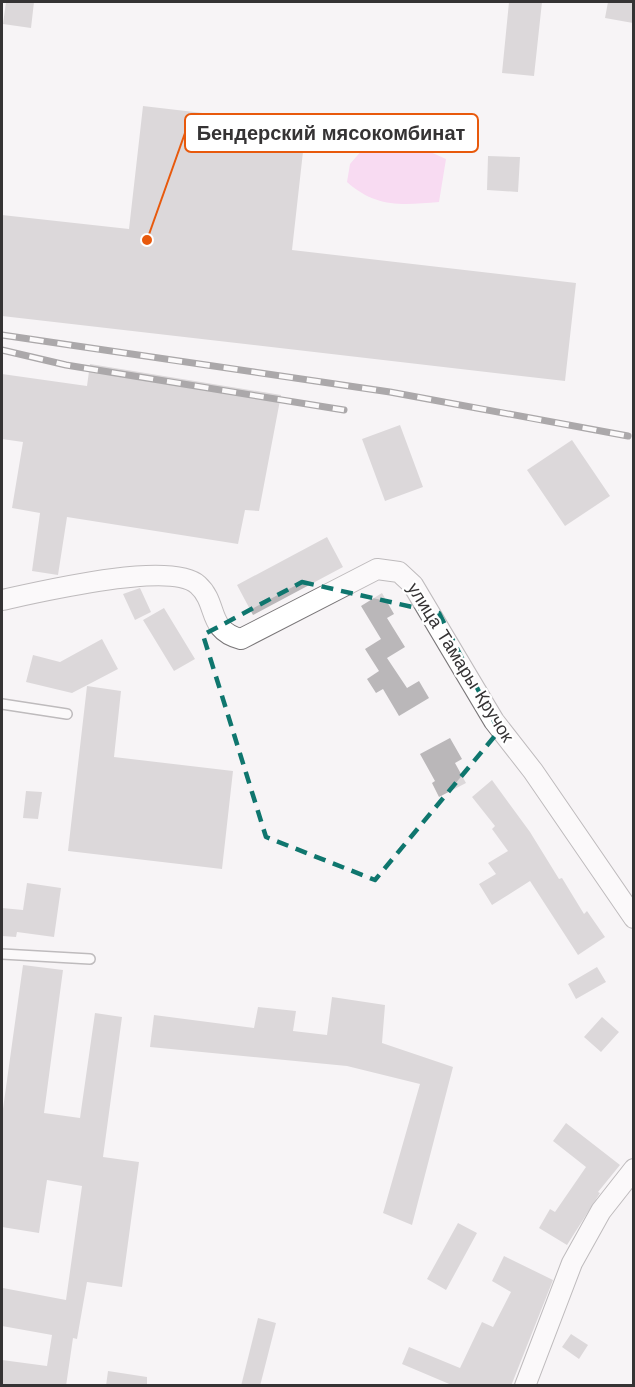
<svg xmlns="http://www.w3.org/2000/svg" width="635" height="1387" viewBox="0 0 635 1387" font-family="'Work Sans',sans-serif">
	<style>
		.green { fill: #f8bced }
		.building { fill: #bab7b9 }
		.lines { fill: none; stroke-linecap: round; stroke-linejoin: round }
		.service-casing { stroke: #797678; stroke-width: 12 }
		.minor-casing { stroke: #797678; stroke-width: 22 }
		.service { stroke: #fff; stroke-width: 9 }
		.minor { stroke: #fff; stroke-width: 20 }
		.rail-casing { stroke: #4f4d4e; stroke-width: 7 }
		.rail { stroke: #fff; stroke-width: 4.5; stroke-dasharray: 14; stroke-linecap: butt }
		.marked { fill: none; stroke: #0f766e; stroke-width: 4.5; stroke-dasharray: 12 8; stroke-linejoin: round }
		.labels { text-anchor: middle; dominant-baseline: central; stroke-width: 4.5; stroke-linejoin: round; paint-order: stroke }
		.street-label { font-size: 18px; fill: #353334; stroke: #fff }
		.leader { fill: none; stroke: #e8590c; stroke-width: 2 }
		.callout-dot { fill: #e8590c; stroke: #fff; stroke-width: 2 }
		.callout { fill: #fff; stroke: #e8590c; stroke-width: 2 }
		.callout-label { font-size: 20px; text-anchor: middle; font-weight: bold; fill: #353334 }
	</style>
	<rect width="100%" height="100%" fill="#f7f4f6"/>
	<path class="green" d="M 370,141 L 426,150 L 446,159 L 439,202 C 402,205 376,208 347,182 L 350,164 Z"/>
	<path class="building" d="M 6,2 L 34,2 L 31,28 L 3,24 Z
		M 509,2 L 542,2 L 534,76 L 502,73 Z
		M 608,2 L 633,2 L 633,23 L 605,18 Z
		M 143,106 L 306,125 L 292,250 L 576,283 L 565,381 L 2,316 L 2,215 L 129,229 Z
		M 488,156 L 520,157 L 518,192 L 487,190 Z
		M 90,364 L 281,395 L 259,511 L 245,510 L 238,544 L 67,517 L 58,575 L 32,571 L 40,513 L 12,508 L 23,442 L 2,439 L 2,374 L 87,386 Z
		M 400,425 L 423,487 L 385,501 L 362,439 Z
		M 572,440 L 610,496 L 565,526 L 527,470 Z
		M 327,537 L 343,567 L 253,615 L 237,585 Z
		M 140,588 L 151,612 L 135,620 L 123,594 Z
		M 382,593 L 394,614 L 387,618 L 405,647 L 387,658 L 407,688 L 419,681 L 429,698 L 399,716 L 383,689 L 376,693 L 367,679 L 379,671 L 365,649 L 381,639 L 361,606 Z
		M 164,608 L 195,659 L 174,671 L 143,620 Z
		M 102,639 L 118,669 L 72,693 L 26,682 L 33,655 L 60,662 Z
		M 87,686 L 121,691 L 114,757 L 233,771 L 222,869 L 68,851 Z
		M 450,738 L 462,759 L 455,763 L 466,783 L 439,797 L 432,783 L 435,781 L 420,754 Z
		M 492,780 L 530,832 L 559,879 L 562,878 L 584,914 L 587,911 L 605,937 L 578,955 L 530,881 L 492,905 L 479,884 L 496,874 L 488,863 L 508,851 L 492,829 L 495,826 L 472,797 Z
		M 26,791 L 42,792 L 38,819 L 23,818 Z
		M 27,883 L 61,888 L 54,937 L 17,932 L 16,937 L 2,936 L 2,908 L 23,910 Z
		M 23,965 L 63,970 L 44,1113 L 80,1118 L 95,1013 L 122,1017 L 103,1157 L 139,1162 L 122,1287 L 87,1282 L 77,1339 L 73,1338 L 66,1386 L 2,1386 L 2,1360 L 47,1366 L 52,1335 L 2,1326 L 3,1288 L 66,1300 L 82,1186 L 47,1180 L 39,1233 L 2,1227 L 2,1116 Z
		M 597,967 L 606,982 L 576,999 L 568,984 Z
		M 332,997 L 385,1005 L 382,1043 L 453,1067 L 412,1225 L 383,1213 L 420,1084 L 347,1066 L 150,1047 L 154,1015 L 254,1028 L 258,1007 L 296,1011 L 293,1031 L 327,1035 Z
		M 602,1017 L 619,1032 L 601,1052 L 584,1037 Z
		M 566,1123 L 620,1165 L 598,1192 L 600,1193 L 567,1245 L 539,1228 L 550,1209 L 555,1212 L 586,1167 L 553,1141 Z
		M 458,1223 L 477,1233 L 446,1290 L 427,1279 Z
		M 504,1256 L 553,1280 L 511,1386 L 454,1386 L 402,1364 L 409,1347 L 460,1368 L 482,1322 L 493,1327 L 511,1292 L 492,1281 Z
		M 258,1318 L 276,1323 L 260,1386 L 241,1386 Z
		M 571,1334 L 588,1345 L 579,1359 L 562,1347 Z
		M 108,1371 L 147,1377 L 147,1386 L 106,1386 Z"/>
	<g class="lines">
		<defs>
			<path id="service" d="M 2,704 L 67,714
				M 2,954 L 90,959"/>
			<path id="minor" d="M 2,600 C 39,592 171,560 198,585 C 219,604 206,630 241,639 L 377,569 L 399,572 L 413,585 L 494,721 L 533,771 L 634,918
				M 525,1386 L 572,1263 L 601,1211 L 634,1169"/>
		</defs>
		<use href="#service" class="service-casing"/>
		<use href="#minor" class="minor-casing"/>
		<use href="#service" class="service"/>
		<use href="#minor" class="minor"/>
		<defs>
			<path id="rail" d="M 2,335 L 390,392 L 628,436
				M 2,350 L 66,365 L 344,410"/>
		</defs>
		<use href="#rail" class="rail-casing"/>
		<use href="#rail" class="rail"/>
	</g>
	<path d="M0 0H635V1387H0ZM 302,582 L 439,613 L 499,731 L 375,880 L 266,837 L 203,635 Z" fill="#f7f4f6" fill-opacity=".55" fill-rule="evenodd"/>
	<path class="marked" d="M 302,582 L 439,613 L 499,731 L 375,880 L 266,837 L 203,635 Z"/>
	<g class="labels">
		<g class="street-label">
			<text transform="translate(461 662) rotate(58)">улица Тамары Кручок</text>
		</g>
	</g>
	<path class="leader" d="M147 240L185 133"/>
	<circle class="callout-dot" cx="147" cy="240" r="6"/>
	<rect class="callout" x="185" y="114" width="293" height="38" rx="6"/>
	<g class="callout-label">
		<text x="331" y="140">Бендерский мясокомбинат</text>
	</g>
	<rect width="635" height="1387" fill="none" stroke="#353334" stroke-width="6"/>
</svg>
